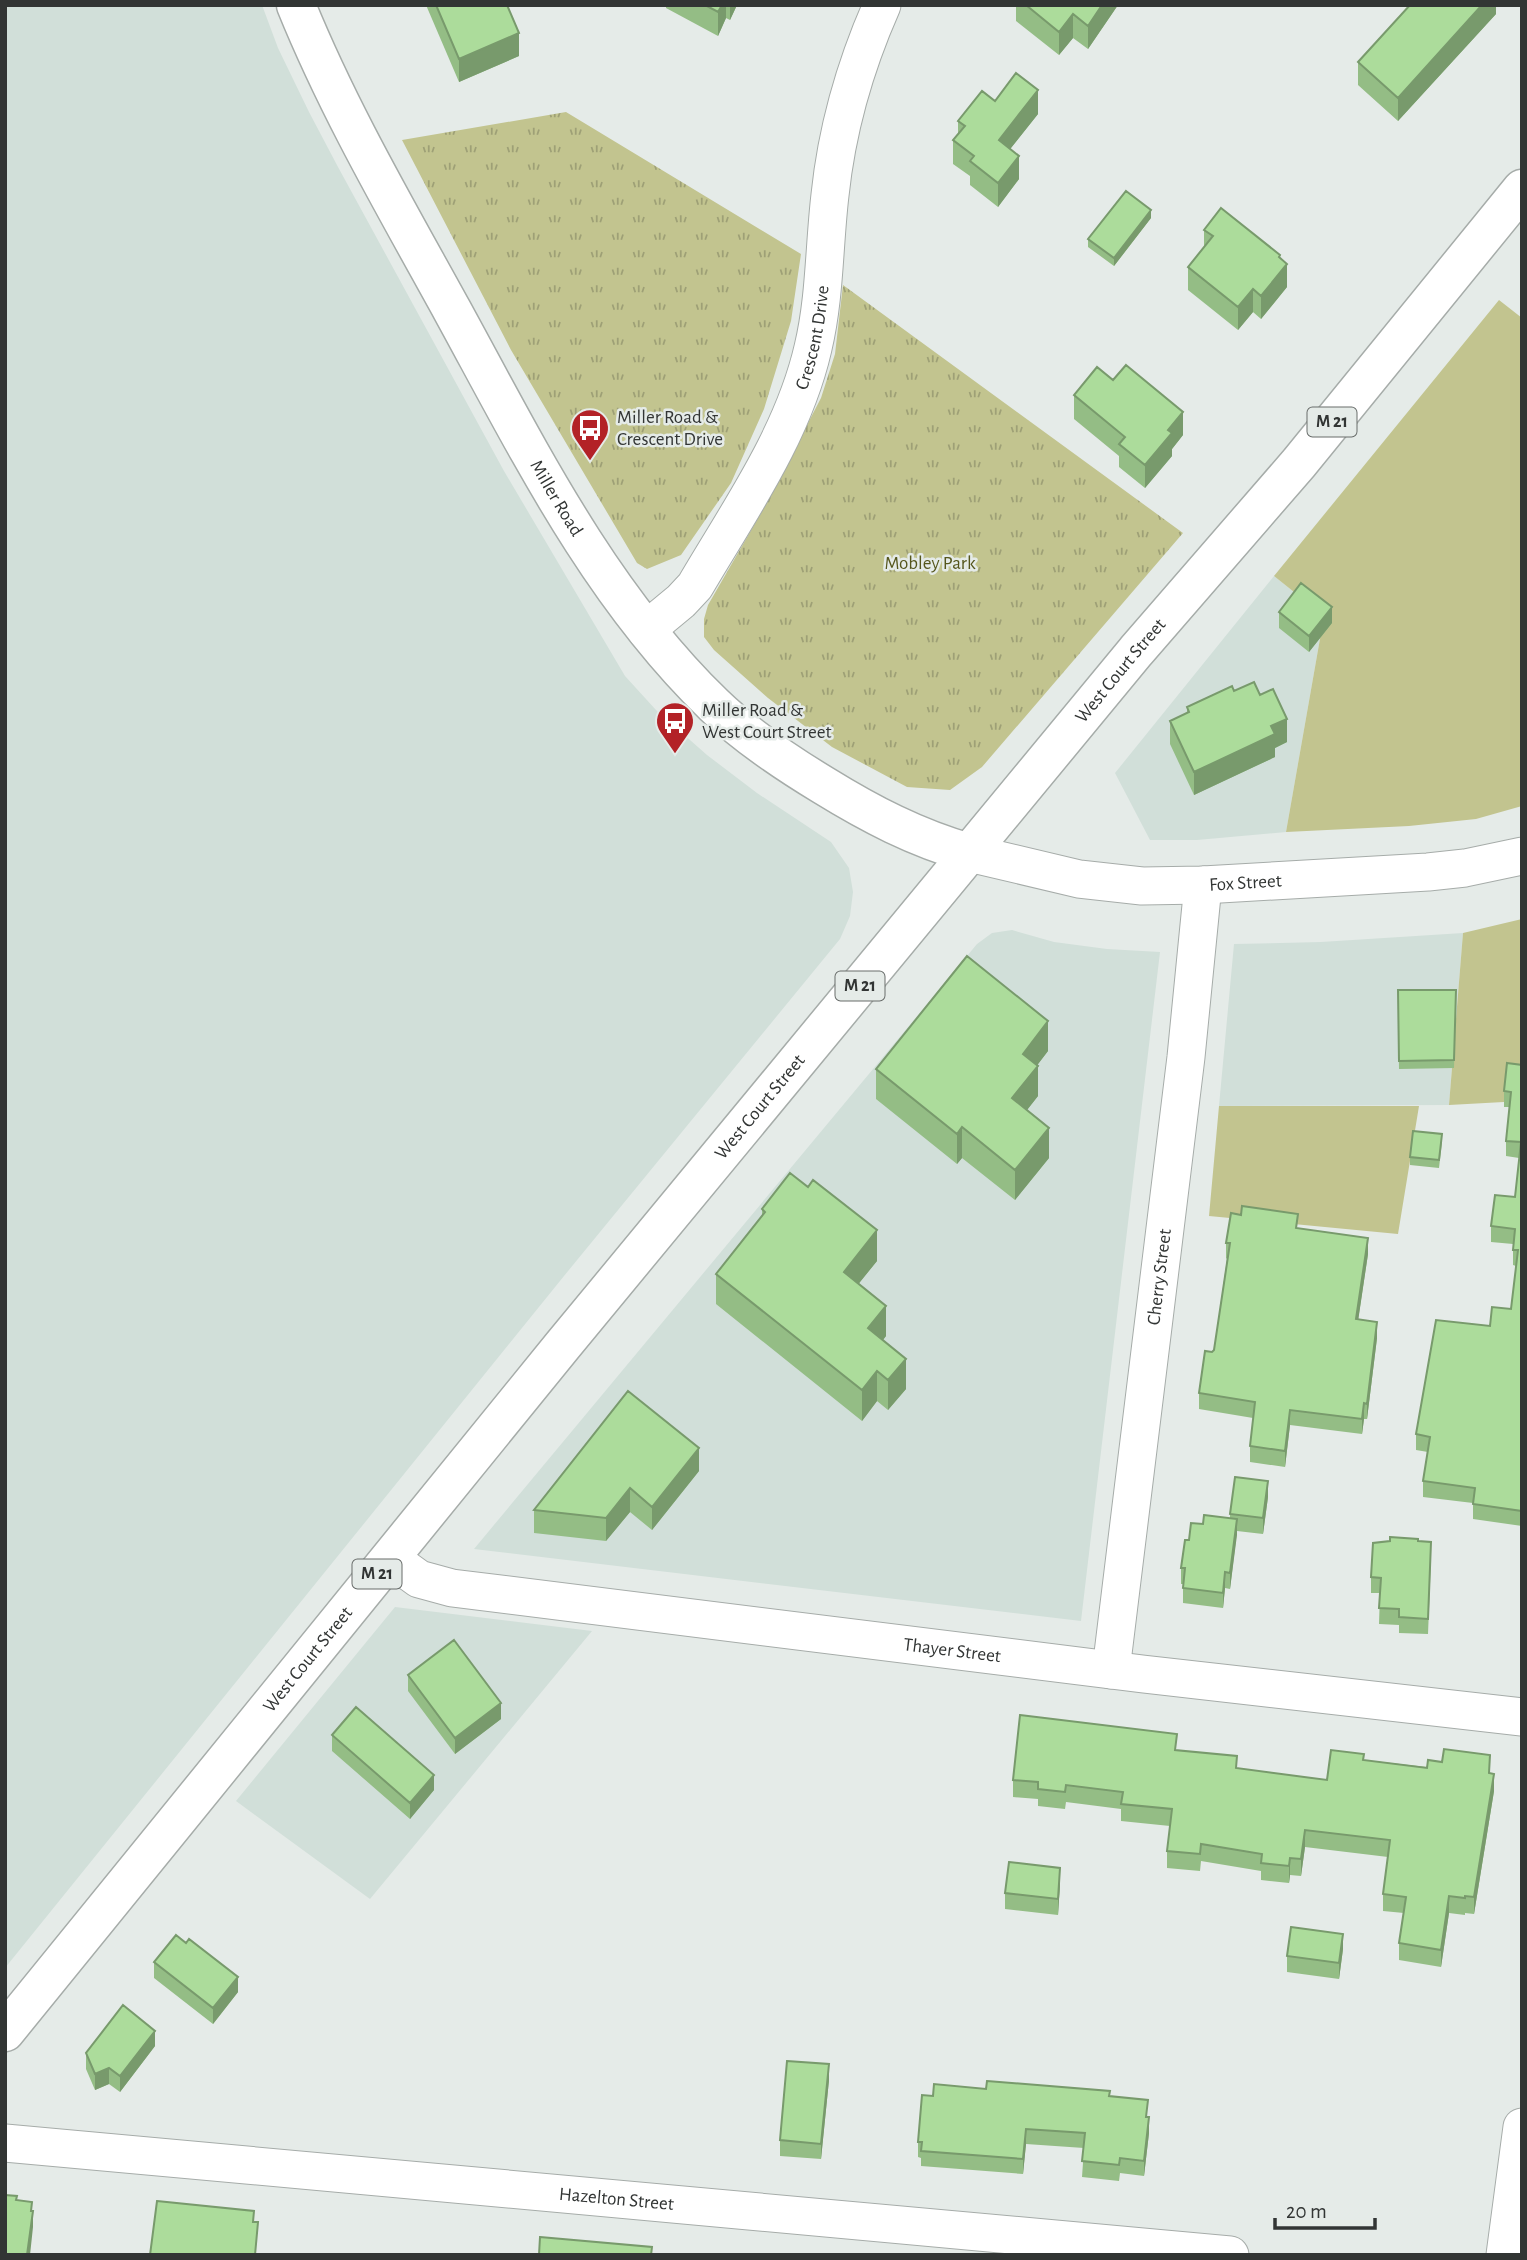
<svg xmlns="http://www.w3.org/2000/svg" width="1527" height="2260" viewBox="0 0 1527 2260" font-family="'Alegreya Sans',sans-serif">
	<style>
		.built { fill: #d1dfd9 }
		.grass { fill: #c2c48f }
		.park { fill: url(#park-tufts) }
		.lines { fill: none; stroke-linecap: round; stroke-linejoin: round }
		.minor-casing { stroke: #a6aca9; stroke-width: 39 }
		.major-casing { stroke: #a6aca9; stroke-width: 41 }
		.minor { stroke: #fff; stroke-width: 37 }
		.major { stroke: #fff; stroke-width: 38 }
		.wall { fill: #94bd85 }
		.shaded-wall { fill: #789a6c }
		.building { fill: #acdc9b; stroke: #789a6c; stroke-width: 2 }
		.labels { text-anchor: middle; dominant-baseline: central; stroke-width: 5; stroke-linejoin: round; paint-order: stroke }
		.shield { fill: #e5ebe8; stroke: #686c6a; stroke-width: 2 }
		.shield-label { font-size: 18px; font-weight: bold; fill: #323534 }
		.street-label { font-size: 19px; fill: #323534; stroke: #e5ebe8 }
		.poi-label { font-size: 19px; fill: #323534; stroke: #e5ebe8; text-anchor: start }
		.park-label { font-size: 19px; fill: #55561c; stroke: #e5ebe8 }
	</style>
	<defs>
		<pattern id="park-tufts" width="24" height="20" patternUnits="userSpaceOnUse" patternTransform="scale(1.75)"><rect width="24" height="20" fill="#c2c48f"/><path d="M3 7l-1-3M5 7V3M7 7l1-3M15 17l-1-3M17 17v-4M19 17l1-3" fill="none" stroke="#9ea076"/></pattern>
	</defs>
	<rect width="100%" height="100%" fill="#e5ebe8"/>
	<path class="built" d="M 5,5 L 262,5 L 278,48 L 309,112 L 338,167 L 504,471 L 625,676 L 656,710 L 707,755 L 757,793 L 831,842 L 849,868 L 853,892 L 850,916 L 840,939 L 564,1276 L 5,1968 Z
		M 1274,576 L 1324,616 L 1286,832 L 1197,840 L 1150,840 L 1115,773 Z
		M 1012,930 L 1054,942 L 1107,949 L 1160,952 L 1081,1621 L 474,1549 L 977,944 L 992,933 Z
		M 1463,933 L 1449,1105 L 1219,1106 L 1234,944 L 1321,942 Z
		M 395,1607 L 592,1631 L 370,1899 L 236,1801 Z"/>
	<path class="grass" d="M 1499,300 L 1522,318 L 1522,806 L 1476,819 L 1409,826 L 1286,832 L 1324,616 L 1274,576 Z
		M 1522,919 L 1522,1101 L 1449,1105 L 1463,933 Z
		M 1219,1106 L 1419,1106 L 1398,1234 L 1209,1216 Z"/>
	<path class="park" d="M 566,112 L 801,254 L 791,321 L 764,409 L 731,483 L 681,555 L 647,569 L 637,563 L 511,350 L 402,140 Z
		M 843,285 L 1183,533 L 982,767 L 950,790 L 907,787 L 832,747 L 768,698 L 714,650 L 704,637 L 704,619 L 708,605 L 761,513 L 821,398 L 835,354 Z"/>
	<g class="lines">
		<defs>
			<g id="minor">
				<path id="s1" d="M 646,630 L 681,601 L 695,586 C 739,511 793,435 813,348 C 825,298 824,246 830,195 C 837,128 855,66 882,5"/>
				<path id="s2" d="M 969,853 L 1079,879 L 1142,886 L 1203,885 L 1428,872 L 1465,868 L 1522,856"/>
				<path id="s3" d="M 390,1558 L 419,1579 L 452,1588 L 1143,1674 L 1522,1717"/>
				<path id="s4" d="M 1111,1670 L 1186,1057 L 1203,885"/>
				<path id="s5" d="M 5,2143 L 1230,2255"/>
				<path d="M 1505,2255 L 1522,2127"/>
			</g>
			<g id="major">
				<path id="s6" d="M 296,5 C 339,111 397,210 452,310 C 528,449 599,594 714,705 C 746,736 785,762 823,785 C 870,814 916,838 969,853"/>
				<path id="s7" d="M 5,2032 L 563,1345 L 1136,651 L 1299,463 L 1522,189"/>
			</g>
		</defs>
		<use href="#minor" class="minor-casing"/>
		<use href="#major" class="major-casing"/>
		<use href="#minor" class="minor"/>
		<use href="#major" class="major"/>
	</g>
	<path class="wall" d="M 426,5 L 507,5 L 519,56 L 459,82 Z
		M 666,5 L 737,5 L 730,20 L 726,18 L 718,36 L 666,8 Z
		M 1016,5 L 1118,5 L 1088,49 L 1073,38 L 1059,55 L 1016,21 Z
		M 1496,5 L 1496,14 L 1398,121 L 1358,85 L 1358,62 Z
		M 995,101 L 1038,114 L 1010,149 L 1019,179 L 998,207 L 970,185 L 970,176 L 953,164 L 953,140 L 958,134 L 958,121 Z
		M 1151,218 L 1114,266 L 1088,247 L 1088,239 Z
		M 1204,230 L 1280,258 L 1287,287 L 1261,319 L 1253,312 L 1238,330 L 1188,290 L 1188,267 L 1204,247 Z
		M 1113,380 L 1183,435 L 1172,449 L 1172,456 L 1145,488 L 1119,467 L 1119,456 L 1074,419 L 1074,395 Z
		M 1279,612 L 1332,623 L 1309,652 L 1279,628 Z
		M 1234,691 L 1260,695 L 1287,742 L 1275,748 L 1275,757 L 1194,795 L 1170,744 L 1170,721 L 1187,713 L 1187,707 Z
		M 1398,990 L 1456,990 L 1454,1068 L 1399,1069 Z
		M 1048,1051 L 1037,1065 L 1038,1096 L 1027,1110 L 1049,1158 L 1015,1200 L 962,1158 L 957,1164 L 876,1099 L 876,1069 Z
		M 1522,1065 L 1522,1526 L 1473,1519 L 1473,1503 L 1423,1497 L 1423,1481 L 1428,1452 L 1416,1450 L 1416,1434 L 1490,1326 L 1511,1309 L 1516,1266 L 1513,1265 L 1513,1244 L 1491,1242 L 1491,1226 L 1515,1197 L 1519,1158 L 1506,1156 L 1506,1141 L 1510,1107 L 1504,1107 L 1504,1091 Z
		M 1442,1142 L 1439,1168 L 1410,1165 L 1410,1157 Z
		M 762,1209 L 877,1261 L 858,1284 L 886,1336 L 883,1340 L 906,1389 L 888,1410 L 877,1401 L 862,1421 L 716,1304 L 716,1274 L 762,1216 Z
		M 1298,1228 L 1368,1254 L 1358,1320 L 1377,1338 L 1367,1419 L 1364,1419 L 1362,1434 L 1290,1425 L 1285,1467 L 1250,1462 L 1250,1446 L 1253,1418 L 1199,1409 L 1199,1393 L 1212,1352 L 1214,1350 L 1227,1259 L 1226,1258 L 1226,1243 Z
		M 699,1471 L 652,1530 L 630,1512 L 606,1541 L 534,1533 L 534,1510 Z
		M 1268,1497 L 1263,1534 L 1237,1531 L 1230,1589 L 1225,1588 L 1223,1608 L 1183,1603 L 1183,1584 L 1181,1584 L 1181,1568 L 1189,1540 L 1203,1524 L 1230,1518 L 1230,1514 Z
		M 1418,1541 L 1431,1558 L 1428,1634 L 1399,1633 L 1399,1625 L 1379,1624 L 1380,1593 L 1371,1593 L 1371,1577 Z
		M 408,1675 L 501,1719 L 455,1754 L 408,1691 Z
		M 332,1735 L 434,1790 L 410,1819 L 332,1751 Z
		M 1177,1750 L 1237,1768 L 1327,1780 L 1364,1760 L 1490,1774 L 1494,1791 L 1474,1914 L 1465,1913 L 1465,1915 L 1449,1913 L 1441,1967 L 1399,1960 L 1399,1943 L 1404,1913 L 1383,1911 L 1383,1894 L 1388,1857 L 1305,1847 L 1301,1876 L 1290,1875 L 1289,1883 L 1261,1880 L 1261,1871 L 1201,1861 L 1200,1871 L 1167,1868 L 1167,1851 L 1170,1826 L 1121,1821 L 1121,1809 L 1066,1802 L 1065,1809 L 1038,1806 L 1038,1799 L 1013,1797 L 1013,1780 Z
		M 1060,1883 L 1058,1915 L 1005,1909 L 1005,1893 Z
		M 1343,1949 L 1339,1979 L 1287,1972 L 1287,1956 Z
		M 154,1962 L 238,1992 L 213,2024 L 154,1978 Z
		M 155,2046 L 120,2092 L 109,2084 L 95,2090 L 86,2069 L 86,2053 Z
		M 829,2080 L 821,2159 L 780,2156 L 780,2140 Z
		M 986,2089 L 1110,2096 L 1148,2117 L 1149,2133 L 1144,2176 L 1120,2173 L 1119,2181 L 1082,2177 L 1084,2148 L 1026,2144 L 1023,2174 L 921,2166 L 921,2158 L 918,2157 L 918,2142 L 933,2096 Z"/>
	<path class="shaded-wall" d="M 722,5 L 726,5 L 726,18 L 718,36 L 718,12 Z
		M 730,5 L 737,5 L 730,20 Z
		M 1102,5 L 1118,5 L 1088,49 L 1088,26 Z
		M 1482,5 L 1496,5 L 1496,14 L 1398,121 L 1398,98 Z
		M 1073,14 L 1073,38 L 1059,55 L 1059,32 Z
		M 519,33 L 519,56 L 459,82 L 459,59 Z
		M 1038,90 L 1038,114 L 999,163 L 999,140 Z
		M 1019,156 L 1019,179 L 998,207 L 998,183 Z
		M 1151,210 L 1151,218 L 1114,266 L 1114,258 Z
		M 1280,255 L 1280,273 L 1287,264 L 1287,287 L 1261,319 L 1261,296 Z
		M 1253,289 L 1253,312 L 1238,330 L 1238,307 Z
		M 1183,412 L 1183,435 L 1172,449 L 1172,456 L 1145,488 L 1145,465 L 1168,430 Z
		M 1332,607 L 1332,623 L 1309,652 L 1309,636 Z
		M 1287,719 L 1287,742 L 1275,748 L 1275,757 L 1194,795 L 1194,772 L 1271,726 Z
		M 1048,1021 L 1048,1051 L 1023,1084 L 1023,1054 Z
		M 1038,1066 L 1038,1096 L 1012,1129 L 1012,1098 Z
		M 962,1127 L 962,1158 L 957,1164 L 957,1134 Z
		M 1049,1128 L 1049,1158 L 1015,1200 L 1015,1170 Z
		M 877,1230 L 877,1261 L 844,1302 L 844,1272 Z
		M 1368,1238 L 1368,1254 L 1356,1335 L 1356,1319 Z
		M 886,1306 L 886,1336 L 868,1359 L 868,1328 Z
		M 1377,1322 L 1377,1338 L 1367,1419 L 1367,1404 Z
		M 906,1359 L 906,1389 L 888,1410 L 888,1380 Z
		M 877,1371 L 877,1401 L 862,1421 L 862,1390 Z
		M 1364,1403 L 1364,1419 L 1362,1434 L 1362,1419 Z
		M 1290,1410 L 1290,1425 L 1285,1467 L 1285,1451 Z
		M 699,1448 L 699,1471 L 652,1530 L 652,1507 Z
		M 1268,1481 L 1268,1497 L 1263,1534 L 1263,1518 Z
		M 630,1488 L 630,1512 L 606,1541 L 606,1518 Z
		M 1237,1519 L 1237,1535 L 1230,1589 L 1230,1573 Z
		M 1225,1572 L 1225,1588 L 1223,1608 L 1223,1593 Z
		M 501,1703 L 501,1719 L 455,1754 L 455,1738 Z
		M 1494,1774 L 1494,1791 L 1474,1914 L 1474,1897 Z
		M 434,1775 L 434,1790 L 410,1819 L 410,1803 Z
		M 1305,1830 L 1305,1847 L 1301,1876 L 1301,1859 Z
		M 1290,1858 L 1290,1875 L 1289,1883 L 1289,1866 Z
		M 1060,1868 L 1060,1883 L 1058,1915 L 1058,1899 Z
		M 1449,1896 L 1449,1913 L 1441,1967 L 1441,1950 Z
		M 1343,1934 L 1343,1949 L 1339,1979 L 1339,1963 Z
		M 238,1977 L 238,1992 L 213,2024 L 213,2008 Z
		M 155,2031 L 155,2046 L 120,2092 L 120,2076 Z
		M 829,2064 L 829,2080 L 821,2159 L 821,2144 Z
		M 109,2068 L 109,2084 L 95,2090 L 95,2074 Z
		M 1149,2117 L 1149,2133 L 1144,2176 L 1144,2161 Z
		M 1026,2129 L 1026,2144 L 1023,2174 L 1023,2159 Z
		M 33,2211 L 33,2227 L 30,2255 L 27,2255 Z"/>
	<path class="building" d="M 436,5 L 507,5 L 519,33 L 459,59 Z
		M 705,5 L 722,5 L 718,12 Z
		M 1026,5 L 1102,5 L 1088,26 L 1073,14 L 1059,32 Z
		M 1410,5 L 1482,5 L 1398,98 L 1358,62 Z
		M 1016,73 L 1038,90 L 999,140 L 1019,156 L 998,183 L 970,161 L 974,156 L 953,140 L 965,126 L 958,121 L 982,91 L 995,101 Z
		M 1126,191 L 1151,210 L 1114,258 L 1088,239 Z
		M 1221,208 L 1280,255 L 1279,257 L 1287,264 L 1261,296 L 1253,289 L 1238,307 L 1188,267 L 1213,236 L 1204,230 Z
		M 1126,365 L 1183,412 L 1168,430 L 1172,433 L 1145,465 L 1119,444 L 1125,437 L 1074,395 L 1097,367 L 1113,380 Z
		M 1301,583 L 1332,607 L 1309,636 L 1279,612 Z
		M 1254,682 L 1260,695 L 1273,689 L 1287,719 L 1271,726 L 1275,734 L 1194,772 L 1170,721 L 1189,712 L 1187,707 L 1232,686 L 1234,691 Z
		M 967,956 L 1048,1021 L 1023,1054 L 1038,1066 L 1012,1098 L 1049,1128 L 1015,1170 L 962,1127 L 957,1134 L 876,1069 Z
		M 1398,990 L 1456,990 L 1454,1060 L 1399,1061 Z
		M 1507,1063 L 1522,1065 L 1522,1511 L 1473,1504 L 1475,1488 L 1423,1481 L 1430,1437 L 1416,1434 L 1436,1320 L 1490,1326 L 1492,1307 L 1511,1309 L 1518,1250 L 1513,1250 L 1515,1229 L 1491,1226 L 1495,1195 L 1515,1197 L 1521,1142 L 1506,1141 L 1511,1092 L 1504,1091 Z
		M 1413,1131 L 1442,1134 L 1439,1160 L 1410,1157 Z
		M 790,1173 L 808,1187 L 813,1180 L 877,1230 L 844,1272 L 886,1306 L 868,1328 L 906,1359 L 888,1380 L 877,1371 L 862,1390 L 716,1274 L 765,1212 L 762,1209 Z
		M 1242,1206 L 1298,1214 L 1296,1228 L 1368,1238 L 1356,1319 L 1377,1322 L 1367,1404 L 1364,1403 L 1362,1419 L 1290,1410 L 1285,1451 L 1250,1446 L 1255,1402 L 1199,1393 L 1205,1351 L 1212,1352 L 1214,1350 L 1230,1243 L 1226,1243 L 1231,1213 L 1241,1215 Z
		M 628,1391 L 699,1448 L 652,1507 L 630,1488 L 606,1518 L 534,1510 Z
		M 1235,1477 L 1268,1481 L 1263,1518 L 1230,1514 Z
		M 1204,1515 L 1237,1519 L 1230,1573 L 1225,1572 L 1223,1593 L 1183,1588 L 1185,1568 L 1181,1568 L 1185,1540 L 1189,1540 L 1191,1523 L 1203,1524 Z
		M 1390,1537 L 1418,1539 L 1418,1541 L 1431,1542 L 1428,1619 L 1399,1617 L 1399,1609 L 1379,1608 L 1381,1578 L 1371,1577 L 1373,1543 L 1390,1541 Z
		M 454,1640 L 501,1703 L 455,1738 L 408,1675 Z
		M 356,1707 L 434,1775 L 410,1803 L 332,1735 Z
		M 1020,1715 L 1177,1734 L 1175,1750 L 1237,1756 L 1236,1768 L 1327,1780 L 1331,1750 L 1364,1754 L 1363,1760 L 1427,1768 L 1428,1760 L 1442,1762 L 1444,1749 L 1490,1755 L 1489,1773 L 1494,1774 L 1474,1897 L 1465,1896 L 1465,1898 L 1449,1896 L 1441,1950 L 1399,1943 L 1406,1897 L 1383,1894 L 1390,1840 L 1305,1830 L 1301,1859 L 1290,1858 L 1289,1866 L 1261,1863 L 1262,1854 L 1201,1844 L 1200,1854 L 1167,1851 L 1172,1809 L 1121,1804 L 1123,1792 L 1066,1785 L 1065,1792 L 1038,1789 L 1038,1782 L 1013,1780 Z
		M 1009,1862 L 1060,1868 L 1058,1899 L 1005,1893 Z
		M 1291,1927 L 1343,1934 L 1339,1963 L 1287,1956 Z
		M 176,1935 L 186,1943 L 189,1939 L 238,1977 L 213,2008 L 154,1962 Z
		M 123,2005 L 155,2031 L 120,2076 L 109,2068 L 95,2074 L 86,2053 Z
		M 787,2061 L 829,2064 L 821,2144 L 780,2140 Z
		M 987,2081 L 1110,2091 L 1109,2096 L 1148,2100 L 1146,2117 L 1149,2117 L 1144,2161 L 1120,2158 L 1119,2165 L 1082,2161 L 1085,2133 L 1026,2129 L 1023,2159 L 921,2151 L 922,2142 L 918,2142 L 922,2095 L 933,2096 L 934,2084 L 986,2089 Z
		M 5,2195 L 17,2196 L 16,2200 L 32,2202 L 31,2211 L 33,2211 L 27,2255 L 5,2255 Z
		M 157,2201 L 254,2211 L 253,2222 L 258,2222 L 255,2255 L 150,2255 Z
		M 540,2237 L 652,2247 L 651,2255 L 539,2255 Z"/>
	<defs>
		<symbol id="bus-pin" viewBox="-11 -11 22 30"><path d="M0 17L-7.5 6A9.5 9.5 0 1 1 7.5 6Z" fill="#b32227" stroke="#e5ebe8"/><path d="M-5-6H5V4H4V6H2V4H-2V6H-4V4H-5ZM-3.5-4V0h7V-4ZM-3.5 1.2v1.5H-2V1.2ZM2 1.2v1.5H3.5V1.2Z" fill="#fff"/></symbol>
	</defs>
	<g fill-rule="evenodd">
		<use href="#bus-pin" x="568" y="406" width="44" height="60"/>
		<use href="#bus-pin" x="653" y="699" width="44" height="60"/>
	</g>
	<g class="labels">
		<g class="shield">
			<rect x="1307.5" y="407.5" width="49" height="29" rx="5"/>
			<rect x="835.5" y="971.5" width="49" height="29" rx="5"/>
			<rect x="352.5" y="1559.5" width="49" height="29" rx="5"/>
		</g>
		<g class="shield-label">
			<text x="1332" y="422">M 21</text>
			<text x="860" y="986">M 21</text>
			<text x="377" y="1574">M 21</text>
		</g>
		<g class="street-label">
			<text stroke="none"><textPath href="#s1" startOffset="343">Crescent Drive</textPath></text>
			<text stroke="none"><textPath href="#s6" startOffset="558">Miller Road</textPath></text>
			<text stroke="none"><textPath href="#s7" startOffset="1760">West Court Street</textPath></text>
			<text stroke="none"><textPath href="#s2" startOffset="280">Fox Street</textPath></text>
			<text stroke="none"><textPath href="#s7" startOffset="1194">West Court Street</textPath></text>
			<text stroke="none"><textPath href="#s4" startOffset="396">Cherry Street</textPath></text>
			<text stroke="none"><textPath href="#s3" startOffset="574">Thayer Street</textPath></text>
			<text stroke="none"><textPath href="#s7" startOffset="480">West Court Street</textPath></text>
			<text stroke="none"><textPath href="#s5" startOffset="614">Hazelton Street</textPath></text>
		</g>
		<g class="poi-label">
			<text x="617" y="417">Miller Road &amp;<tspan x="617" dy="22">Crescent Drive</tspan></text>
			<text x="702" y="710">Miller Road &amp;<tspan x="702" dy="22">West Court Street</tspan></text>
		</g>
		<g class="park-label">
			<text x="930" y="563">Mobley Park</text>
		</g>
	</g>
	<rect width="1527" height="2260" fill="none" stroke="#323534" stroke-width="14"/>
	<path d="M1275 2218v10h100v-10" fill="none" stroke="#323534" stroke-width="3.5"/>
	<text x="1286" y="2218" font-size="21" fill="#323534" stroke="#e5ebe8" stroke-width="5" paint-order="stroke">20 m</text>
</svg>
